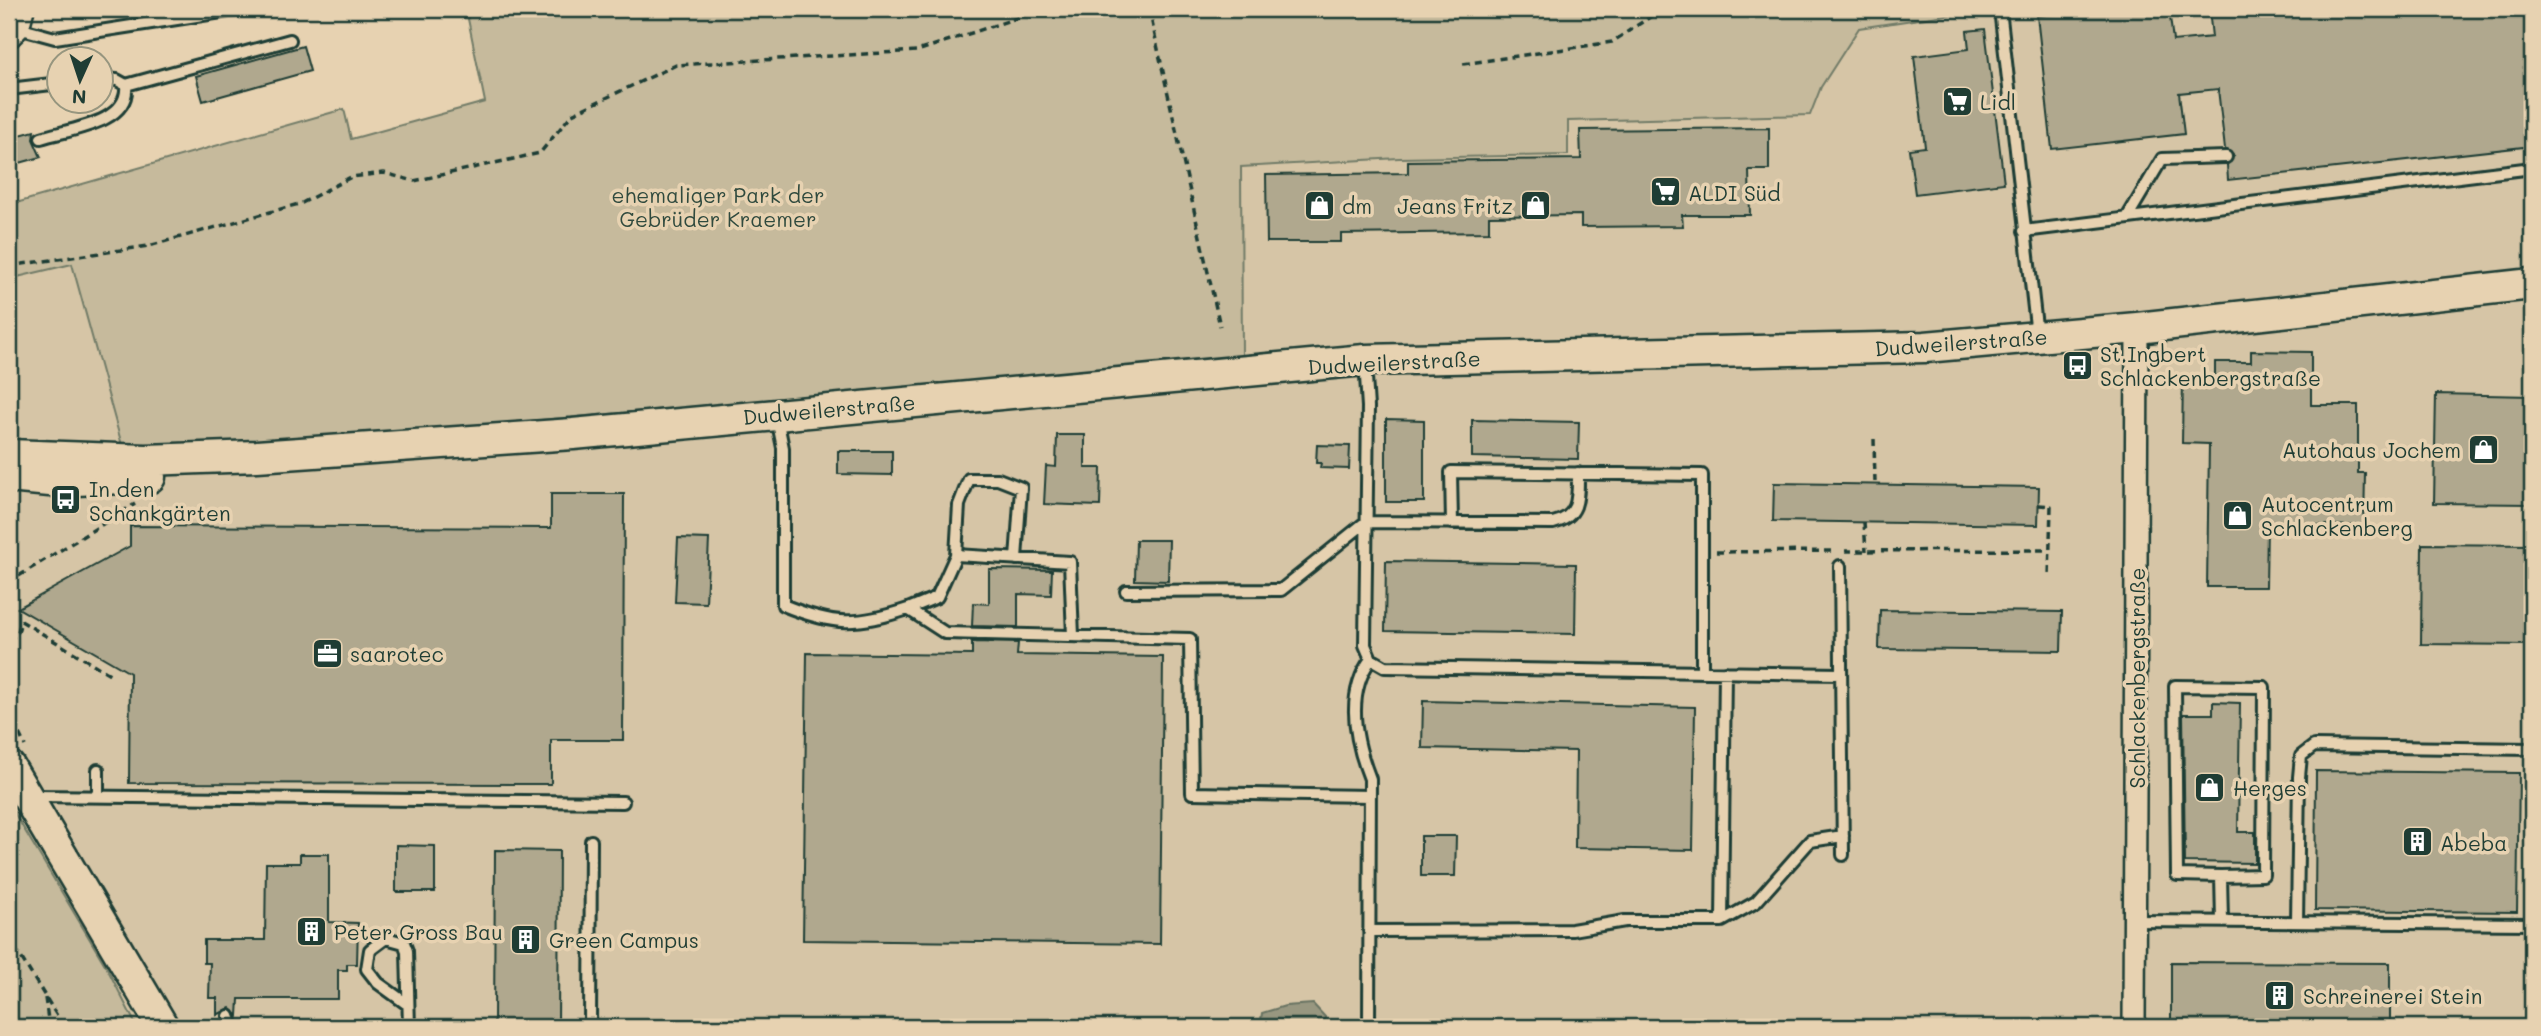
<svg xmlns="http://www.w3.org/2000/svg" width="2541" height="1036" viewBox="0 0 2541 1036" font-family="Mali,sans-serif">
	<style>
		.built { fill: #d6c5a6 }
		.green { fill: #c6ba9c; stroke: #727c68; stroke-width: 2 }
		.water { fill: #989780; stroke: #687362; stroke-width: 2 }
		.building { fill: #b0a88e; stroke: #1f3d34; stroke-width: 2 }
		.lines { fill: none; stroke-linecap: round; stroke-linejoin: round }
		.lane-casing { stroke: #1f3d34; stroke-width: 16 }
		.street-casing { stroke: #1f3d34; stroke-width: 26 }
		.secondary-casing { stroke: #1f3d34; stroke-width: 35 }
		.path { stroke: #1f3d34; stroke-width: 3.5; stroke-dasharray: 7 5; stroke-linecap: butt }
		.lane { stroke: #e7d2b1; stroke-width: 10 }
		.street { stroke: #e7d2b1; stroke-width: 21 }
		.secondary { stroke: #e7d2b1; stroke-width: 30 }
		.labels { text-anchor: middle; dominant-baseline: central; stroke-width: 7; stroke-linejoin: round; paint-order: stroke }
		.poi-label { font-size: 21px; fill: #1f3d34; stroke: #e7d2b1; text-anchor: start }
		.park-label { font-size: 21px; fill: #304a3e; stroke: #e7d2b1 }
		.street-label { font-size: 21px; fill: #1f3d34; stroke: #e7d2b1 }
	</style>
	<rect width="100%" height="100%" fill="#e7d2b1"/>
	<filter id="ink" filterUnits="userSpaceOnUse"><feTurbulence type="fractalNoise" baseFrequency=".0143" numOctaves="2"/><feDisplacementMap in="SourceGraphic" scale="14" xChannelSelector="R" yChannelSelector="G"/><feConvolveMatrix kernelMatrix="1 2 1 2 8 2 1 2 1" color-interpolation-filters="sRGB"/></filter>
	<g filter="url(#ink)">
		<path class="built" d="M 1986,9 L 2532,9 L 2532,1027 L 137,1027 L 107,968 L 9,804 L 9,279 L 72,264 L 1242,359 L 1241,167 L 1399,158 L 1568,155 L 1567,121 L 1809,115 L 1821,87 L 1859,28 Z"/>
		<path class="green" d="M 466,9 L 1986,9 L 1859,28 L 1821,87 L 1810,115 L 1568,121 L 1568,155 L 1399,158 L 1241,167 L 1242,359 L 125,456 L 72,264 L 9,279 L 9,205 L 344,109 L 351,139 L 485,102 Z
			M 9,804 L 107,968 L 137,1027 L 9,1027 Z"/>
		<path class="water" d="M 1313,1004 L 1325,1017 L 1325,1027 L 1260,1027 L 1262,1013 L 1285,1006 Z"/>
		<path class="building" d="M 2105,9 L 2169,9 L 2173,41 L 2212,37 L 2209,9 L 2532,9 L 2532,146 L 2228,180 L 2227,165 L 2234,156 L 2225,149 L 2218,89 L 2179,93 L 2184,134 L 2052,149 L 2037,16 Z
			M 1985,29 L 2004,183 L 1915,194 L 1909,149 L 1925,147 L 1914,56 L 1969,49 L 1967,31 Z
			M 303,46 L 310,71 L 203,101 L 196,76 Z
			M 1769,128 L 1769,170 L 1749,170 L 1750,215 L 1682,215 L 1683,226 L 1581,227 L 1581,215 L 1489,216 L 1489,232 L 1341,234 L 1341,242 L 1267,242 L 1266,175 L 1408,173 L 1408,161 L 1581,159 L 1580,130 Z
			M 34,131 L 33,139 L 41,157 L 9,166 L 9,138 Z
			M 2251,351 L 2311,352 L 2311,405 L 2358,405 L 2358,473 L 2365,473 L 2364,526 L 2267,524 L 2266,587 L 2207,587 L 2209,444 L 2182,443 L 2183,377 L 2215,377 L 2215,362 L 2251,362 Z
			M 2436,394 L 2532,396 L 2532,504 L 2434,503 Z
			M 1386,419 L 1424,420 L 1424,502 L 1386,502 Z
			M 1472,420 L 1579,422 L 1578,459 L 1472,457 Z
			M 1057,435 L 1085,435 L 1085,468 L 1101,468 L 1100,506 L 1044,504 L 1046,466 L 1056,467 Z
			M 1317,445 L 1350,446 L 1349,469 L 1320,468 L 1321,463 L 1316,463 Z
			M 838,451 L 892,451 L 892,475 L 838,474 Z
			M 1774,483 L 2039,487 L 2038,525 L 1773,521 Z
			M 551,494 L 624,494 L 623,740 L 551,740 L 551,784 L 129,783 L 130,673 L 18,608 L 130,546 L 130,526 L 551,528 Z
			M 678,538 L 709,539 L 706,603 L 675,602 Z
			M 1136,540 L 1169,540 L 1168,581 L 1135,580 Z
			M 2422,544 L 2532,545 L 2532,645 L 2421,644 Z
			M 1386,561 L 1576,564 L 1575,634 L 1385,631 Z
			M 989,569 L 1052,570 L 1051,595 L 1018,594 L 1018,627 L 972,626 L 973,603 L 989,604 Z
			M 1880,610 L 2062,612 L 2061,651 L 1879,649 Z
			M 972,642 L 1018,643 L 1017,655 L 1163,657 L 1160,944 L 803,940 L 807,653 L 972,655 Z
			M 1423,701 L 1695,707 L 1693,850 L 1575,848 L 1576,751 L 1422,748 Z
			M 2213,702 L 2240,703 L 2238,832 L 2255,832 L 2255,863 L 2185,862 L 2183,714 L 2213,714 Z
			M 2316,771 L 2519,773 L 2517,912 L 2315,910 Z
			M 1421,836 L 1456,836 L 1455,876 L 1421,876 Z
			M 396,845 L 435,846 L 435,892 L 396,892 Z
			M 495,850 L 559,851 L 558,1027 L 494,1027 Z
			M 300,854 L 329,854 L 329,922 L 358,923 L 357,964 L 347,964 L 347,970 L 338,970 L 338,999 L 239,999 L 238,1016 L 230,1008 L 217,1015 L 217,998 L 209,998 L 210,963 L 204,963 L 204,940 L 265,940 L 266,863 L 300,863 Z
			M 2171,962 L 2390,963 L 2390,1027 L 2171,1027 Z"/>
		<g class="lines">
			<defs>
				<path id="lane" d="M 2000,9 L 2037,335
					M 18,28 L 55,38 L 241,9
					M 126,85 L 290,40
					M 9,89 L 60,83
					M 41,138 C 69,129 130,124 126,85 L 117,80 L 102,79
					M 2128,216 L 2162,159 L 2226,157
					M 2024,231 L 2532,168
					M 1365,362 L 1368,407 L 1365,645 L 1371,659 L 1385,667 L 1841,674
					M 777,418 L 783,448 L 783,605 C 834,626 857,626 908,609 L 945,633 L 1190,639 L 1192,793 L 1370,796
					M 1452,523 L 1451,472 L 1702,475 L 1702,672
					M 956,555 L 1070,562 L 1073,636
					M 1840,566 L 1843,855
					M 1126,591 L 1281,590 L 1366,522 L 1553,523 C 1580,517 1578,497 1578,473
					M 908,609 L 937,597 L 956,555 L 959,505 L 969,479 L 998,479 L 1021,488 L 1016,559
					M 31,796 L 623,802
					M 98,797 L 98,770
					M 2221,876 L 2177,875 L 2175,686 L 2264,687 L 2263,875 L 2221,876 L 2222,921
					M 1722,921 L 1725,672
					M 2134,921 L 2532,924
					M 2297,922 L 2299,777 L 2301,756 L 2314,746 L 2532,749
					M 1369,931 L 1572,930 L 1625,921 L 1722,921 L 1756,902 L 1810,841 L 1843,836
					M 407,1004 L 378,983 L 367,969 L 370,950 L 386,938 L 404,943 L 407,951 L 409,1027
					M 229,1016 L 233,1027
					M 590,1027 L 591,841
					M 1369,1027 L 1370,779 C 1355,741 1345,694 1371,659"/>
				<path id="street" d="M 9,37 L 18,28 L 23,9
					M 2134,1027 L 2137,328"/>
				<path id="secondary" d="M 9,455 L 146,460 L 257,456 L 573,434 L 1365,360 L 1925,347 L 2137,328 L 2532,284
					M 9,477 L 50,481 L 150,477
					M 9,766 L 163,1027"/>
			</defs>
			<use href="#lane" class="lane-casing"/>
			<use href="#street" class="street-casing"/>
			<use href="#secondary" class="secondary-casing"/>
			<path class="path" d="M 1149,9 L 1220,326
				M 1463,64 L 1612,42 L 1662,9
				M 9,266 L 149,246 L 302,203 L 351,177 L 384,173 L 414,181 L 540,153 L 572,114 L 676,65 L 917,51 L 1044,9
				M 1874,439 L 1875,484
				M 2039,505 L 2051,506 L 2049,577
				M 1864,523 L 1866,551
				M 1845,551 L 2049,550
				M 1716,552 L 1834,551
				M 9,582 L 135,504
				M 9,641 L 18,632 L 21,621 L 113,676
				M 9,712 L 25,746
				M 9,938 L 64,1027
				M 45,998 L 49,1027"/>
			<use href="#lane" class="lane"/>
			<use href="#street" class="street"/>
			<use href="#secondary" class="secondary"/>
		</g>
	</g>
	<defs>
		<symbol id="supermarket-square" viewBox="-11 -11 22 22"><rect x="-9" y="-9" width="18" height="18" rx="4" fill="#1f3d34" stroke="#e7d2b1"/><path d="M-6-5.5h2.5l.6 2H6L4.5 2H-2.5L-4.4-4H-6ZM-1.5 3.2a1.3 1.3 0 1 0 .1 0ZM3 3.2a1.3 1.3 0 1 0 .1 0Z" fill="#fff"/></symbol>
		<symbol id="shop-square" viewBox="-11 -11 22 22"><rect x="-9" y="-9" width="18" height="18" rx="4" fill="#1f3d34" stroke="#e7d2b1"/><path d="M-5-2.5h2.3a2.7 3.5 0 0 1 5.4 0H5L5.5 6h-11ZM-1.5-2.5h3a1.5 2.3 0 0 0-3 0Z" fill="#fff"/></symbol>
		<symbol id="bus-square" viewBox="-11 -11 22 22"><rect x="-9" y="-9" width="18" height="18" rx="4" fill="#1f3d34" stroke="#e7d2b1"/><path d="M-5-6H5V4H4V6H2V4H-2V6H-4V4H-5ZM-3.5-4V0h7V-4ZM-3.5 1.2v1.5H-2V1.2ZM2 1.2v1.5H3.5V1.2Z" fill="#fff"/></symbol>
		<symbol id="office-square" viewBox="-11 -11 22 22"><rect x="-9" y="-9" width="18" height="18" rx="4" fill="#1f3d34" stroke="#e7d2b1"/><path d="M-6-3h4V-5.5h4V-3h4V5H-6ZM-1-4.5V-3h2v-1.5ZM-6 0V1H6V0Z" fill="#fff"/></symbol>
		<symbol id="building-square" viewBox="-11 -11 22 22"><rect x="-9" y="-9" width="18" height="18" rx="4" fill="#1f3d34" stroke="#e7d2b1"/><path d="M-4-6H4V6H1V3H-1V6H-4ZM-2.5-4.3h1.7v1.8h-1.7ZM.8-4.3h1.7v1.8H.8ZM-2.5-1h1.7V.8h-1.7ZM.8-1h1.7V.8H.8Z" fill="#fff"/></symbol>
	</defs>
	<g fill-rule="evenodd">
		<use href="#supermarket-square" x="1940" y="84" width="35" height="35"/>
		<use href="#supermarket-square" x="1648" y="174" width="35" height="35"/>
		<use href="#shop-square" x="1302" y="188" width="35" height="35"/>
		<use href="#shop-square" x="1518" y="188" width="35" height="35"/>
		<use href="#bus-square" x="2060" y="348" width="35" height="35"/>
		<use href="#shop-square" x="2466" y="432" width="35" height="35"/>
		<use href="#bus-square" x="48" y="482" width="35" height="35"/>
		<use href="#shop-square" x="2220" y="498" width="35" height="35"/>
		<use href="#office-square" x="310" y="636" width="35" height="35"/>
		<use href="#shop-square" x="2192" y="770" width="35" height="35"/>
		<use href="#building-square" x="2400" y="824" width="35" height="35"/>
		<use href="#building-square" x="294" y="914" width="35" height="35"/>
		<use href="#building-square" x="508" y="922" width="35" height="35"/>
		<use href="#building-square" x="2262" y="978" width="35" height="35"/>
	</g>
	<g class="labels">
		<g class="poi-label">
			<text x="1980" y="101">Lidl</text>
			<text x="1688" y="192">ALDI Süd</text>
			<text x="1342" y="205">dm</text>
			<text x="1513" y="205" text-anchor="end">Jeans Fritz</text>
			<text x="2100" y="353">St.Ingbert<tspan x="2100" dy="24">Schlackenbergstraße</tspan></text>
			<text x="2461" y="449" text-anchor="end">Autohaus Jochem</text>
			<text x="89" y="488">In den<tspan x="89" dy="24">Schankgärten</tspan></text>
			<text x="2261" y="503">Autocentrum<tspan x="2261" dy="24">Schlackenberg</tspan></text>
			<text x="350" y="653">saarotec</text>
			<text x="2233" y="787">Herges</text>
			<text x="2440" y="842">Abeba</text>
			<text x="334" y="931">Peter Gross Bau</text>
			<text x="549" y="939">Green Campus</text>
			<text x="2303" y="995">Schreinerei Stein</text>
		</g>
		<g class="park-label">
			<text x="718" y="194">ehemaliger Park der<tspan x="718" dy="24">Gebrüder Kraemer</tspan></text>
		</g>
		<g class="street-label">
			<text transform="translate(1961 342) rotate(-4)">Dudweilerstraße</text>
			<text transform="translate(1394 362) rotate(-3)">Dudweilerstraße</text>
			<text transform="translate(829 409) rotate(-5)">Dudweilerstraße</text>
			<text transform="translate(2136 678) rotate(-90)">Schlackenbergstraße</text>
		</g>
	</g>
	<rect width="2541" height="1036" fill="none" stroke="#e7d2b1" stroke-width="35"/>
	<rect x="18" y="18" width="2506" height="1001" fill="none" stroke="#1f3d34" stroke-width="2.5" filter="url(#ink)"/>
	<g transform="translate(80 80) rotate(183)"><circle r="33" fill="#e7d2b1" stroke="#97967f" stroke-width="2"/>
	<path d="M0-5L12 26L0 18L-12 26Z" fill="#1f3d34"/>
	<text y="-10" font-size="19" font-weight="bold" text-anchor="middle" fill="#1f3d34">N</text>
	</g>
</svg>
